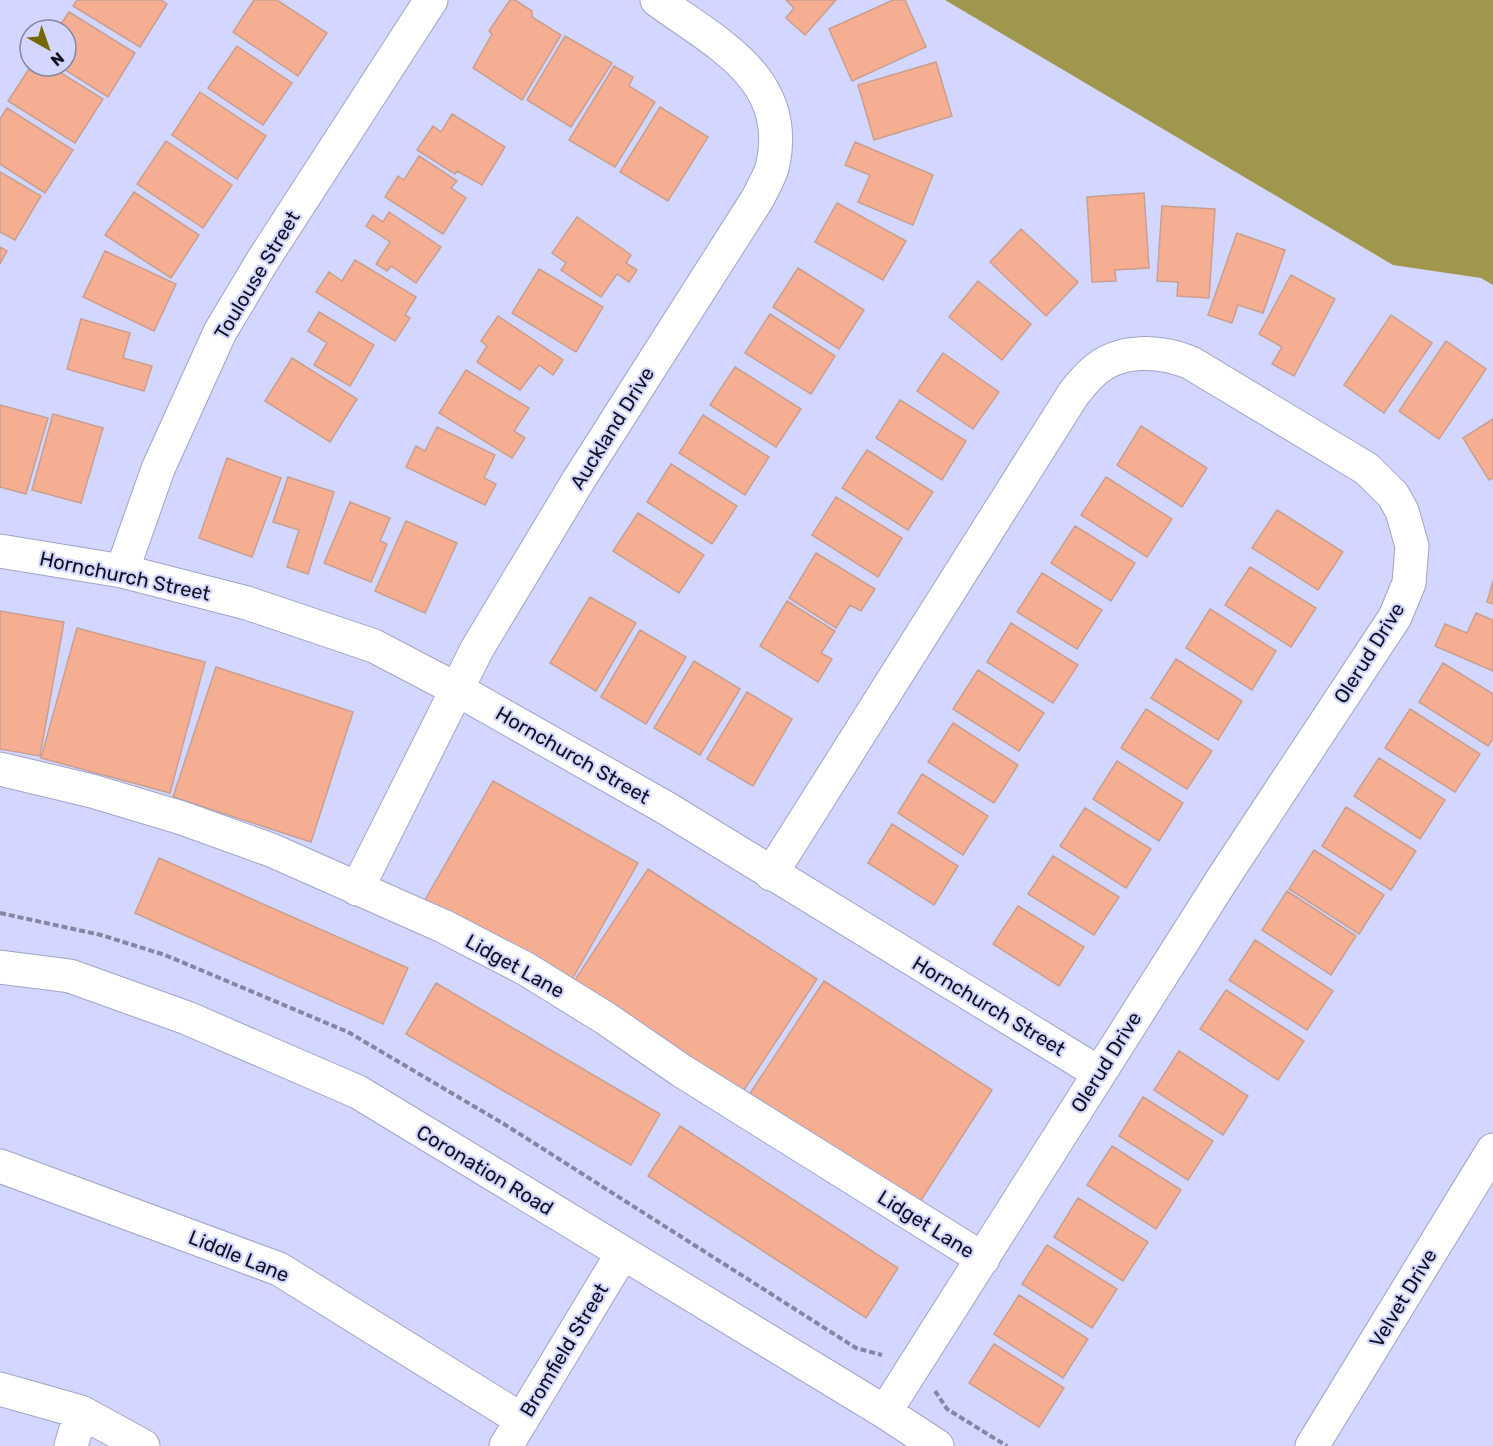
<svg xmlns="http://www.w3.org/2000/svg" width="1493" height="1446" viewBox="0 0 1493 1446" font-family="Rubik,sans-serif">
	<style>
		.forest { fill: #a0974f }
		.building { fill: #f6ae92; stroke: #c99f8f; stroke-width: 1.5 }
		.lines { fill: none; stroke-linecap: round; stroke-linejoin: round }
		.minor-casing { stroke: #a1a3c9; stroke-width: 35 }
		.path { stroke: #8486a3; stroke-width: 4; stroke-dasharray: 6 3; stroke-linecap: butt }
		.minor { stroke: #fff; stroke-width: 33 }
		.labels { text-anchor: middle; dominant-baseline: central; stroke-width: 4.5; stroke-linejoin: round; paint-order: stroke }
		.street-label { font-size: 20px; fill: #10111e; stroke: #d3d6fe }
	</style>
	<rect width="100%" height="100%" fill="#d3d6fe"/>
	<path class="forest" d="M 945,0 L 1493,0 L 1493,285 L 1481,278 L 1393,265 Z"/>
	<path class="building" d="M 77,0 L 161,0 L 167,4 L 140,47 L 73,6 Z
		M 254,0 L 277,0 L 327,33 L 298,76 L 233,32 Z
		M 510,0 L 515,0 L 532,11 L 532,17 L 561,35 L 522,100 L 473,68 L 492,34 L 489,31 Z
		M 786,0 L 836,0 L 805,35 L 786,18 L 794,8 Z
		M 893,0 L 905,0 L 926,47 L 852,81 L 829,29 Z
		M 69,12 L 135,53 L 108,97 L 59,66 L 66,66 L 66,30 L 57,30 Z
		M 565,36 L 612,63 L 571,127 L 527,100 Z
		M 237,46 L 292,83 L 263,125 L 208,88 Z
		M 936,62 L 952,116 L 874,140 L 858,85 Z
		M 31,66 L 50,66 L 103,99 L 75,143 L 8,101 Z
		M 614,66 L 633,77 L 629,86 L 655,102 L 615,167 L 569,140 Z
		M 200,92 L 266,136 L 237,179 L 172,135 Z
		M 660,107 L 708,137 L 668,201 L 620,172 Z
		M 7,108 L 73,150 L 45,193 L 0,164 L 0,119 Z
		M 452,114 L 505,147 L 482,185 L 457,171 L 455,174 L 417,150 L 433,126 L 441,132 Z
		M 166,141 L 232,185 L 203,228 L 137,184 Z
		M 855,142 L 933,175 L 913,225 L 858,202 L 870,175 L 845,165 Z
		M 419,156 L 457,181 L 451,188 L 466,198 L 443,234 L 385,197 L 398,176 L 404,180 Z
		M 0,172 L 41,196 L 15,240 L 0,232 Z
		M 134,192 L 199,235 L 171,278 L 105,235 Z
		M 1144,193 L 1149,268 L 1115,270 L 1116,281 L 1092,282 L 1087,197 Z
		M 837,203 L 906,241 L 883,280 L 815,242 Z
		M 1162,206 L 1215,209 L 1209,298 L 1177,296 L 1178,282 L 1157,281 Z
		M 389,212 L 441,247 L 416,283 L 391,266 L 387,271 L 376,264 L 390,242 L 366,226 L 373,215 L 383,222 Z
		M 577,217 L 631,255 L 626,263 L 637,270 L 629,282 L 617,274 L 601,297 L 561,270 L 566,263 L 552,253 Z
		M 1021,229 L 1078,282 L 1046,316 L 990,262 Z
		M 1237,233 L 1285,250 L 1263,313 L 1238,305 L 1232,323 L 1208,315 Z
		M 0,247 L 7,251 L 0,264 Z
		M 105,251 L 176,284 L 154,331 L 83,297 Z
		M 355,260 L 416,297 L 405,315 L 410,318 L 395,341 L 316,292 L 329,272 L 342,281 Z
		M 798,268 L 864,310 L 839,349 L 773,307 Z
		M 539,269 L 603,307 L 576,352 L 512,313 Z
		M 1291,275 L 1335,299 L 1294,376 L 1272,364 L 1282,347 L 1259,334 Z
		M 978,281 L 1031,324 L 1002,360 L 949,317 Z
		M 319,312 L 374,345 L 350,386 L 314,365 L 327,343 L 308,331 Z
		M 770,314 L 835,356 L 811,394 L 745,353 Z
		M 1391,315 L 1432,343 L 1384,413 L 1344,385 Z
		M 498,316 L 563,360 L 553,375 L 539,365 L 520,390 L 477,362 L 487,346 L 481,341 Z
		M 81,319 L 130,333 L 123,358 L 152,366 L 144,391 L 67,369 Z
		M 1446,341 L 1486,369 L 1439,439 L 1399,411 Z
		M 943,353 L 999,392 L 973,429 L 917,391 Z
		M 292,358 L 357,399 L 330,442 L 265,401 Z
		M 735,367 L 801,409 L 776,447 L 710,405 Z
		M 466,370 L 529,408 L 514,431 L 525,438 L 512,458 L 439,413 Z
		M 900,400 L 966,441 L 942,480 L 876,438 Z
		M 0,405 L 48,418 L 26,494 L 0,487 Z
		M 53,414 L 103,428 L 81,503 L 32,490 Z
		M 703,415 L 769,457 L 745,495 L 679,453 Z
		M 1493,419 L 1493,478 L 1489,480 L 1463,438 Z
		M 1141,426 L 1207,468 L 1182,507 L 1117,465 Z
		M 437,427 L 495,455 L 484,478 L 496,484 L 485,505 L 406,467 L 416,446 L 425,451 Z
		M 867,450 L 933,492 L 908,530 L 842,488 Z
		M 227,458 L 281,478 L 252,557 L 199,538 Z
		M 671,464 L 737,506 L 712,544 L 647,502 Z
		M 288,477 L 334,492 L 308,574 L 287,567 L 299,530 L 273,522 Z
		M 1106,477 L 1172,519 L 1147,557 L 1081,515 Z
		M 836,497 L 902,538 L 878,577 L 812,535 Z
		M 350,502 L 390,518 L 380,541 L 387,544 L 371,582 L 324,563 Z
		M 1277,510 L 1343,552 L 1318,590 L 1252,548 Z
		M 638,513 L 704,555 L 679,593 L 613,551 Z
		M 406,521 L 457,543 L 425,613 L 375,591 Z
		M 1075,526 L 1135,563 L 1111,601 L 1051,563 Z
		M 816,553 L 875,589 L 861,611 L 850,605 L 836,628 L 789,598 Z
		M 1250,567 L 1316,608 L 1291,647 L 1225,605 Z
		M 1042,573 L 1102,610 L 1077,649 L 1017,612 Z
		M 1493,581 L 1493,604 L 1487,602 Z
		M 590,597 L 636,623 L 596,691 L 550,663 Z
		M 787,601 L 835,631 L 821,653 L 832,659 L 818,682 L 760,646 Z
		M 1210,609 L 1276,651 L 1252,690 L 1186,648 Z
		M 0,611 L 64,622 L 40,756 L 0,749 Z
		M 1476,613 L 1493,620 L 1493,671 L 1435,646 L 1445,624 L 1467,633 Z
		M 1011,623 L 1078,665 L 1053,703 L 987,662 Z
		M 77,628 L 205,662 L 170,793 L 41,758 Z
		M 640,630 L 686,657 L 646,724 L 601,697 Z
		M 1176,659 L 1242,701 L 1218,740 L 1151,698 Z
		M 694,661 L 740,689 L 700,755 L 654,728 Z
		M 1443,663 L 1493,694 L 1493,739 L 1488,746 L 1419,702 Z
		M 216,667 L 353,712 L 311,842 L 173,797 Z
		M 978,670 L 1044,713 L 1019,751 L 953,709 Z
		M 747,692 L 792,719 L 753,786 L 707,759 Z
		M 1146,709 L 1212,751 L 1187,789 L 1121,748 Z
		M 1410,709 L 1480,754 L 1455,792 L 1385,748 Z
		M 953,723 L 1018,765 L 994,803 L 928,762 Z
		M 1379,758 L 1445,800 L 1420,839 L 1354,796 Z
		M 1117,761 L 1183,803 L 1159,841 L 1093,799 Z
		M 922,774 L 988,816 L 963,855 L 898,813 Z
		M 493,781 L 638,863 L 570,983 L 425,900 Z
		M 1346,807 L 1416,851 L 1391,890 L 1322,846 Z
		M 1085,808 L 1151,849 L 1126,888 L 1060,846 Z
		M 892,824 L 958,866 L 934,905 L 868,863 Z
		M 1314,850 L 1384,895 L 1359,934 L 1289,889 Z
		M 1053,856 L 1119,897 L 1094,935 L 1028,894 Z
		M 159,858 L 408,968 L 383,1024 L 135,913 Z
		M 648,869 L 817,979 L 742,1093 L 573,983 Z
		M 1287,891 L 1356,936 L 1331,975 L 1262,930 Z
		M 1018,906 L 1084,947 L 1059,986 L 993,944 Z
		M 1255,940 L 1333,991 L 1307,1030 L 1229,980 Z
		M 824,981 L 992,1090 L 918,1205 L 749,1095 Z
		M 436,983 L 660,1114 L 631,1165 L 406,1034 Z
		M 1226,990 L 1304,1041 L 1278,1080 L 1200,1029 Z
		M 1179,1051 L 1248,1096 L 1223,1135 L 1154,1090 Z
		M 1143,1097 L 1213,1141 L 1188,1180 L 1119,1136 Z
		M 680,1126 L 898,1268 L 866,1318 L 648,1176 Z
		M 1112,1146 L 1181,1190 L 1156,1229 L 1087,1185 Z
		M 1078,1198 L 1148,1242 L 1123,1281 L 1054,1237 Z
		M 1047,1245 L 1117,1289 L 1092,1328 L 1022,1284 Z
		M 1019,1295 L 1088,1339 L 1063,1378 L 994,1334 Z
		M 994,1344 L 1064,1388 L 1039,1427 L 969,1383 Z"/>
	<g class="lines">
		<defs>
			<path id="minor" d="M 0,551 L 122,571 L 247,603 L 374,646 L 458,690 L 666,808 L 1099,1073
				M 122,571 L 158,469 L 220,332 L 263,260 L 431,0
				M 0,769 L 92,791 L 182,818 L 271,850 L 443,926 L 526,969 L 605,1018 L 682,1071 L 983,1259
				M 771,874 L 1074,393 C 1080,386 1086,378 1093,372 C 1119,348 1160,350 1191,363 L 1367,469 L 1393,495 L 1402,511 L 1412,546 L 1409,583 L 1395,617 L 1225,875 L 885,1412
				M 357,889 L 477,649 L 578,481 L 758,198 C 763,187 771,175 773,164 C 791,78 716,43 657,0
				M 0,967 L 70,976 L 187,1018 L 358,1092 L 885,1412 L 937,1446
				M 0,1166 L 279,1269 L 522,1420
				M 0,1389 L 81,1412 L 143,1446
				M 71,1446 L 81,1412
				M 506,1446 L 622,1254
				M 1312,1446 L 1493,1150"/>
		</defs>
		<use href="#minor" class="minor-casing"/>
		<path class="path" d="M 0,913 L 101,935 L 165,955 L 348,1032 L 504,1124 L 856,1348 L 882,1355
			M 935,1391 L 947,1409 L 1007,1446"/>
		<use href="#minor" class="minor"/>
	</g>
	<g class="labels">
		<g class="street-label">
			<text transform="translate(257 275) rotate(-59)">Toulouse Street</text>
			<text transform="translate(612 428) rotate(-58)">Auckland Drive</text>
			<text transform="translate(125 576) rotate(12)">Hornchurch Street</text>
			<text transform="translate(1369 653) rotate(-58)">Olerud Drive</text>
			<text transform="translate(573 755) rotate(30)">Hornchurch Street</text>
			<text transform="translate(515 966) rotate(29)">Lidget Lane</text>
			<text transform="translate(989 1006) rotate(31)">Hornchurch Street</text>
			<text transform="translate(1106 1062) rotate(-58)">Olerud Drive</text>
			<text transform="translate(485 1170) rotate(31)">Coronation Road</text>
			<text transform="translate(926 1224) rotate(32)">Lidget Lane</text>
			<text transform="translate(239 1256) rotate(22)">Liddle Lane</text>
			<text transform="translate(1403 1298) rotate(-59)">Velvet Drive</text>
			<text transform="translate(564 1350) rotate(-59)">Bromfield Street</text>
		</g>
	</g>
	<g transform="translate(48 48) rotate(140)"><circle r="28" fill="#d3d6fe" stroke="#8587a4" stroke-width="1.5"/>
	<path d="M0-4.5L10 22L0 15L-10 22Z" fill="#746800"/>
	<text y="-9" font-size="16" font-weight="bold" text-anchor="middle" fill="#10111e">N</text>
	</g>
</svg>
